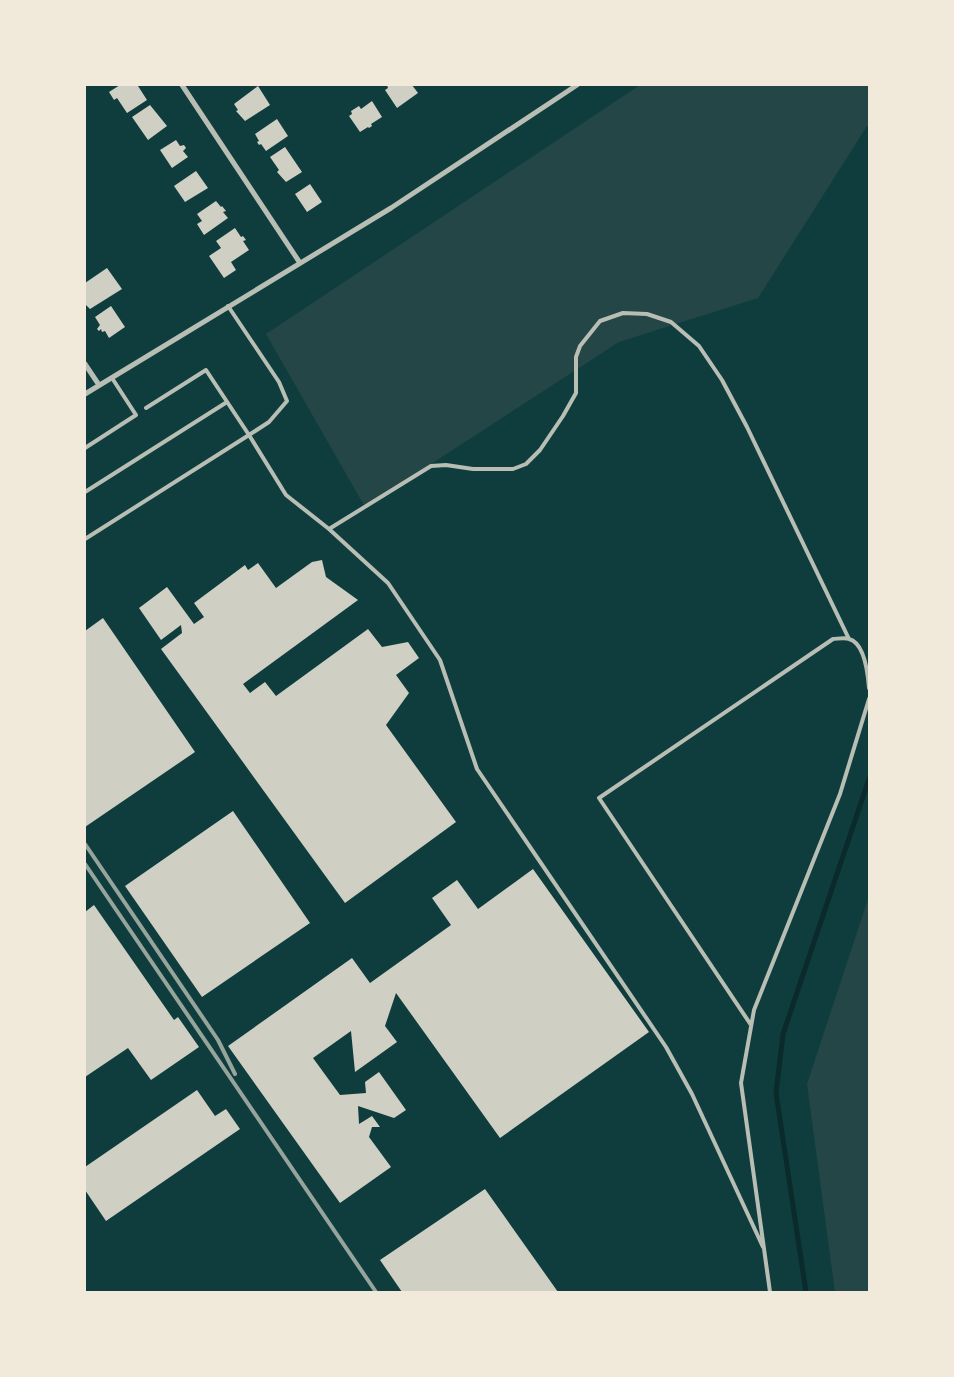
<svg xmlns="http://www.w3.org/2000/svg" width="954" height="1377" viewBox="0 0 954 1377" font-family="'Varela Round',sans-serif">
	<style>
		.green { fill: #244646 }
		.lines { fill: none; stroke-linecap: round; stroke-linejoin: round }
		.stream { stroke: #0a2a2b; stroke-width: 5 }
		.building { fill: #cfcfc3 }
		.service { stroke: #b8beb3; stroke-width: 4 }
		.minor { stroke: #b8beb3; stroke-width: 5 }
		.rail { stroke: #97a49c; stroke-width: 4 }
	</style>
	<rect width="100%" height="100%" fill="#0f3d3e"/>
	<path class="green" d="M 640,85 L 869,85 L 869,127 L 867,126 L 758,298 L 619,342 L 365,507 L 266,334 Z
		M 869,896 L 869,1292 L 835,1292 L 807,1084 Z"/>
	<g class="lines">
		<path class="stream" d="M 806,1292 L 776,1093 L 783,1034 L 869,779"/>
	</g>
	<path class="building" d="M 120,85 L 138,86 L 147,100 L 127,113 L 117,98 L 114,100 L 109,92 Z
		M 387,85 L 412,85 L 418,93 L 397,108 L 385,90 L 388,88 Z
		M 258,86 L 270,105 L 245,121 L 236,111 L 238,110 L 234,104 Z
		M 372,101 L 382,117 L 371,124 L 372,126 L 369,128 L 368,127 L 360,132 L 349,116 L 352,114 L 351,111 L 359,106 L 361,109 Z
		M 150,105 L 167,126 L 148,140 L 132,117 Z
		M 277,119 L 288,136 L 266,151 L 261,144 L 259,145 L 257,142 L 259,141 L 255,134 Z
		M 176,140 L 180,146 L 184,145 L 186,148 L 183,151 L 188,157 L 172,168 L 160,150 Z
		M 285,147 L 302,172 L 286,182 L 277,172 L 279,170 L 270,157 Z
		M 196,171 L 208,188 L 185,202 L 174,186 Z
		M 310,184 L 322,202 L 307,212 L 295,194 Z
		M 216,201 L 221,207 L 222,206 L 226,211 L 223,212 L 228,218 L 204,235 L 197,224 L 202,221 L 197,214 Z
		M 235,228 L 241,237 L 243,236 L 246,240 L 243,241 L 249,250 L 231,262 L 236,270 L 224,278 L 209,256 L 221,248 L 216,241 Z
		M 107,268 L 122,289 L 90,309 L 85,304 L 85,283 Z
		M 111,306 L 125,327 L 109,338 L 105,331 L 102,332 L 101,329 L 99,331 L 97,329 L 100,325 L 95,317 Z
		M 322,560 L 326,577 L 358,600 L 243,684 L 250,693 L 265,682 L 276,696 L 368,629 L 382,647 L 408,642 L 419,658 L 396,675 L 409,693 L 386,725 L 456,822 L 345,903 L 161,649 L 182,633 L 181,625 L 161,640 L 139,608 L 167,587 L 194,624 L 204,617 L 194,603 L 245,565 L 248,570 L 258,563 L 276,588 L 312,562 Z
		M 103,618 L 195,752 L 85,827 L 85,631 Z
		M 233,811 L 310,923 L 202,997 L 125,886 Z
		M 533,869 L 649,1032 L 500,1138 L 396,993 L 385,1026 L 397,1042 L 355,1072 L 351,1031 L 313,1058 L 340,1095 L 366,1093 L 365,1082 L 379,1072 L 406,1110 L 394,1118 L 358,1106 L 359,1124 L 372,1116 L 380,1127 L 372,1127 L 369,1137 L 391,1167 L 340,1203 L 228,1046 L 352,958 L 370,983 L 451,925 L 432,898 L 457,880 L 478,909 Z
		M 94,905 L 174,1020 L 178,1017 L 199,1047 L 151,1080 L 128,1048 L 85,1077 L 85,912 Z
		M 197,1090 L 215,1116 L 226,1109 L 240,1129 L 106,1221 L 85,1190 L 85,1167 Z
		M 485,1189 L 558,1292 L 402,1292 L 380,1260 Z"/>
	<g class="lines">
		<path class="service" d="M 228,306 L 279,382 L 287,401 L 269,422 L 249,435 L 286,495 L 329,529 L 388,583 L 440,660 L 477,769 L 666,1047 L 692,1094 L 763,1247
			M 85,448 L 136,415 L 112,378
			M 85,492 L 227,402
			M 329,529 L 431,466 L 446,465 L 473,469 L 513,469 L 526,464 L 540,450 L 563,416 L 576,393 L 576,357 L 580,346 L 600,321 L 623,313 L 647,314 L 671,322 L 699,346 L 722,380 L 747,427 L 849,639
			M 85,539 L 249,435 L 206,370 L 146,408
			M 751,1025 L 599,798 L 833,639 C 837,639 844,637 849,639 C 865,643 868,675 869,688
			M 770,1292 L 741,1083 L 754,1010 L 840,794 L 869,699"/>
		<path class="minor" d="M 182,85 L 300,263
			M 85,364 L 99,385
			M 85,394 L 391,208 L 577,85"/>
		<path class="rail" d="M 85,844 L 218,1040 L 235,1074
			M 85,864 L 376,1292"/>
	</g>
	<rect width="954" height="1377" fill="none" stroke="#f1e9da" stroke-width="172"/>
</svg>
